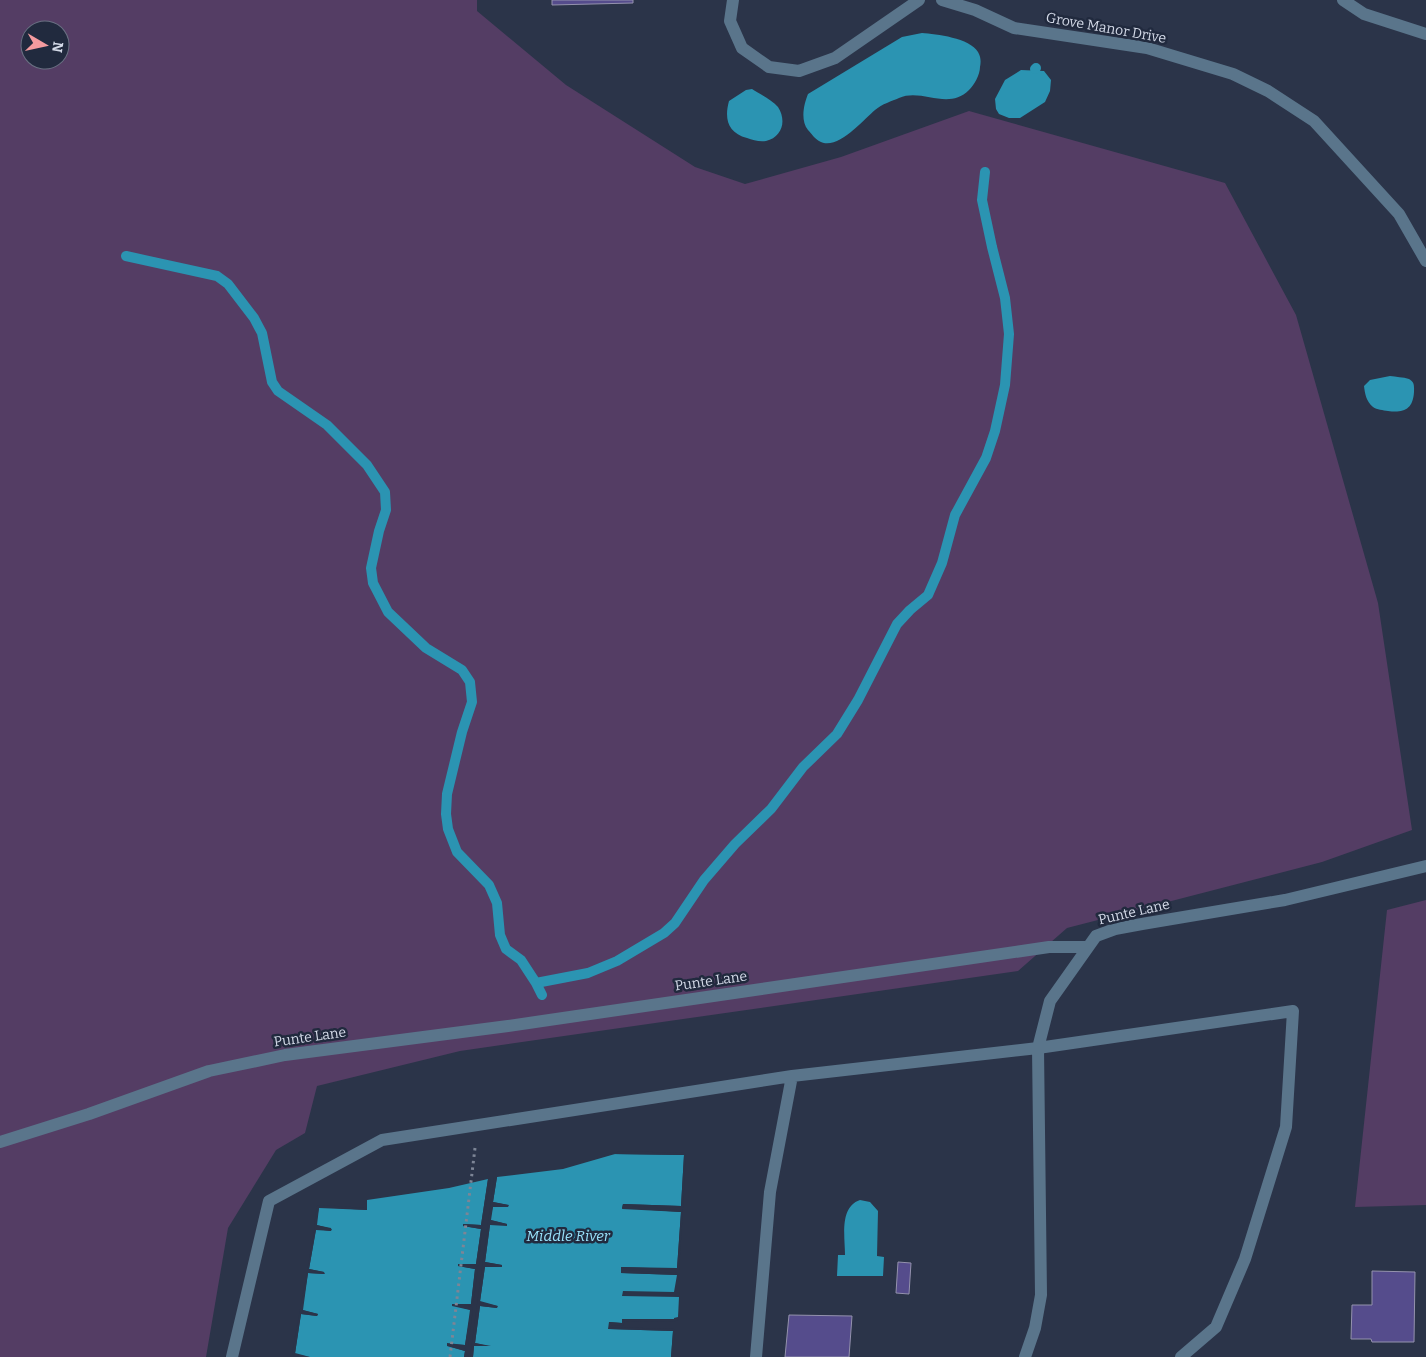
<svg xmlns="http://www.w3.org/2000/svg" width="1426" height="1357" viewBox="0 0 1426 1357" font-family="Bitter,serif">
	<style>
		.green { fill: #543d64; fill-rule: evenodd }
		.water { fill: #2b94b2 }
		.pier { fill: #2b3449 }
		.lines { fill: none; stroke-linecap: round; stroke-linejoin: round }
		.stream { stroke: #2b94b2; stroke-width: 10 }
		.building { fill: #554c8c; stroke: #9492ad }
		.path { stroke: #7d8596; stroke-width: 3; stroke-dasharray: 2.5 4; stroke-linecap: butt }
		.minor { stroke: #5a758b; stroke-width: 12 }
		.labels { text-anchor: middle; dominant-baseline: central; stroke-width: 5; stroke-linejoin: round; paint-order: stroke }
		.street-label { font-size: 14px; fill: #d4dae8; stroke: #212a3e }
		.water-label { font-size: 15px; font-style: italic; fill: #98e0f9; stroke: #212a3e }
	</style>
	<rect width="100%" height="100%" fill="#2b3449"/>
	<path class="green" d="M 0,0 L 477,0 L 477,11 L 566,85 L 695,167 L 745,184 L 841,157 L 969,111 L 1225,183 L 1296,315 L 1378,603 L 1412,830 L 1322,862 L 1067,928 L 1018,971 L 460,1051 L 317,1086 L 305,1133 L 276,1150 L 228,1228 L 206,1357 L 0,1357 ZM 30,30 L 60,30 L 60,60 L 30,60 Z
		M 1426,900 L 1426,1205 L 1355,1207 L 1387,910 Z"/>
	<path class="water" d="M 922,33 C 936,34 970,38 978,52 C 981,57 981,62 980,67 C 980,75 974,85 969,90 C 948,111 922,88 899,98 C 892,101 882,104 875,110 C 863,120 837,152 819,141 C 815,139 811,133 808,130 C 800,120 804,104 808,94 L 902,37 Z
		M 1021,70 L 1044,71 L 1051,80 L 1050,91 L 1045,102 L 1020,118 L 1009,118 L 999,114 L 996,109 L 995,99 L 1005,80 Z
		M 752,89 C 760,94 772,100 778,107 C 787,121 782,137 766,141 C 759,142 753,140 747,138 C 728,133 724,119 729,101 L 746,90 Z
		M 1390,376 C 1396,377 1403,377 1409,379 C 1415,382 1414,387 1414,392 C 1413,410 1403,413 1388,411 C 1383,410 1377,410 1373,407 C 1366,401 1365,394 1364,386 L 1370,380 Z
		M 615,1154 L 684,1155 L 681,1206 L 623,1204 L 622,1208 L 681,1212 L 677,1269 L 621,1267 L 621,1273 L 677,1275 L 674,1292 L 623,1291 L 622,1296 L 679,1297 L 678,1317 L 674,1318 L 674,1319 L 623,1319 L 622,1323 L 609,1322 L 609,1329 L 673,1331 L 671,1357 L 473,1357 L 474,1346 L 488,1346 L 475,1343 L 480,1306 L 497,1308 L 497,1306 L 480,1302 L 485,1266 L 501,1267 L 502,1265 L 485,1262 L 490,1225 L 506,1225 L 507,1224 L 490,1220 L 493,1206 L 508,1207 L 508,1205 L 493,1202 L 497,1177 L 563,1169 Z
		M 488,1179 L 481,1225 L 463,1224 L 463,1226 L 481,1229 L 476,1264 L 458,1264 L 458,1266 L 475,1269 L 471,1304 L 452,1305 L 471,1310 L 465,1345 L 447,1344 L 448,1346 L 465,1351 L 464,1357 L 310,1357 L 295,1354 L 301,1314 L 317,1316 L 318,1314 L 302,1310 L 308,1273 L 324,1274 L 324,1272 L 309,1269 L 316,1229 L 331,1231 L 331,1228 L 316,1225 L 319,1207 L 367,1210 L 367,1200 L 449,1188 Z
		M 860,1200 L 870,1202 L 878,1211 L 877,1256 L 884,1257 L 883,1276 L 837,1276 L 838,1255 L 845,1255 C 845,1237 839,1207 860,1200 Z"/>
	<path class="pier" d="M 621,1151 L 684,1153 L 686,1154 L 683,1208 L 631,1206 L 683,1210 L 679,1270 L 623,1270 L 677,1273 L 679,1275 L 621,1273 L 621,1267 L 677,1268 L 681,1212 L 622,1209 L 623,1204 L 681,1206 L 684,1155 L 610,1154 Z
		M 494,1177 L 497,1177 L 493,1202 L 509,1205 L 508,1207 L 493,1207 L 491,1220 L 507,1224 L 507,1226 L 490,1225 L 485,1262 L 502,1265 L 502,1267 L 485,1267 L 480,1301 L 498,1306 L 497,1308 L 480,1306 L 475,1343 L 491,1346 L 474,1346 L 473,1357 L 470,1357 Z
		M 491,1178 L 482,1227 L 479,1265 L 476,1267 L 478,1269 L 473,1305 L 468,1306 L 472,1307 L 473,1310 L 468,1346 L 464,1348 L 467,1350 L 467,1357 L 464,1357 L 465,1351 L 447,1346 L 447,1343 L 465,1345 L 470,1310 L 452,1306 L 452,1304 L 471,1304 L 475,1269 L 458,1266 L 458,1264 L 476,1264 L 481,1229 L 463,1226 L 463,1224 L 481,1225 L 488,1179 Z
		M 365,1200 L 367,1200 L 367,1210 L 319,1208 L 317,1225 L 332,1229 L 331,1231 L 316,1230 L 309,1269 L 324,1272 L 325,1274 L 308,1273 L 303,1310 L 318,1314 L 317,1316 L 301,1314 L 295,1353 L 310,1357 L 294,1356 L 292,1353 L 315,1227 L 314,1225 L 317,1206 L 323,1205 L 365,1208 Z
		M 622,1319 L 680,1319 L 673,1322 L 625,1321 L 623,1326 L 611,1325 L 611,1327 L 674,1329 L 675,1331 L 673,1357 L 671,1357 L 673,1331 L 608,1329 L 609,1322 L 622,1323 Z"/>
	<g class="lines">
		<path class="stream" d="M 1035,69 L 1036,68
			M 126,256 L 217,276 L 228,284 L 254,318 L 262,333 L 272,382 L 278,391 L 327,425 L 367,465 L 385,492 L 386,510 L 379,531 L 371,568 L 373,583 L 388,612 L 426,648 L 462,670 L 470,682 L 472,702 L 462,732 L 447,794 L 446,814 L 448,829 L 457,852 L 489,885 L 497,903 L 500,935 L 506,949 L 521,960 L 536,983 L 542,995
			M 536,983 L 588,973 L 617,961 L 664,933 L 675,923 L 704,880 L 735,844 L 771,809 L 803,767 L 837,734 L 858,700 L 897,624 L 910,610 L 928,595 L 942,563 L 955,515 L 986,458 L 995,431 L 1005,385 L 1009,334 L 1005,298 L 992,247 L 982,200 L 985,172"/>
	</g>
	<path class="building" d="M 552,0 L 633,0 L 633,3 L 552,5 Z
		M 898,1262 L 911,1263 L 909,1294 L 896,1293 Z
		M 1372,1271 L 1415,1272 L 1414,1342 L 1372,1342 L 1371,1339 L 1351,1339 L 1352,1305 L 1372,1305 Z
		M 789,1315 L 852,1316 L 849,1357 L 785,1357 Z"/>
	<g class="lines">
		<path class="path" d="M 450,1357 L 475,1148"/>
		<path class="minor" d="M 733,0 L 730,21 L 742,48 L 769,67 L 799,71 L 835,58 L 919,0
			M 942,0 L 975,10 L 1014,28 L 1147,48 L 1233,74 L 1268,91 L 1314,121 L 1399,214 L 1426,261
			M 1343,0 L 1364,14 L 1426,34
			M 0,1142 L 89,1114 L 209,1071 L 285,1055 L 508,1026 L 1049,947 L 1088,947
			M 232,1357 L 269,1201 L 382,1140 L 792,1076 L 1038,1048 L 1293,1011 L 1286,1127 L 1245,1259 L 1216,1327 L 1181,1357
			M 756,1357 L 770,1192 L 792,1076
			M 1025,1357 L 1035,1328 L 1041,1295 L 1038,1048 L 1050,1001 L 1096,936 L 1115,929 L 1142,924 L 1285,900 L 1426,866"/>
	</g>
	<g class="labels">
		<g class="street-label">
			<text transform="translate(1106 28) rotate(10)">Grove Manor Drive</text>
			<text transform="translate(1134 912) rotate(-13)">Punte Lane</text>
			<text transform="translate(711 981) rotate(-8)">Punte Lane</text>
			<text transform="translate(310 1037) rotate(-8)">Punte Lane</text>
		</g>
		<g class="water-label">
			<text x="568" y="1236">Middle River</text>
		</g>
	</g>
	<g transform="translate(45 45) rotate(99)"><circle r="24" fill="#212a3e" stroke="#697082"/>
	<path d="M0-4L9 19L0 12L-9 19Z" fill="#f49b9f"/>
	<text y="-8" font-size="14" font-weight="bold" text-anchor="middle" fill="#d4dae8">N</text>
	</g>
</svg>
